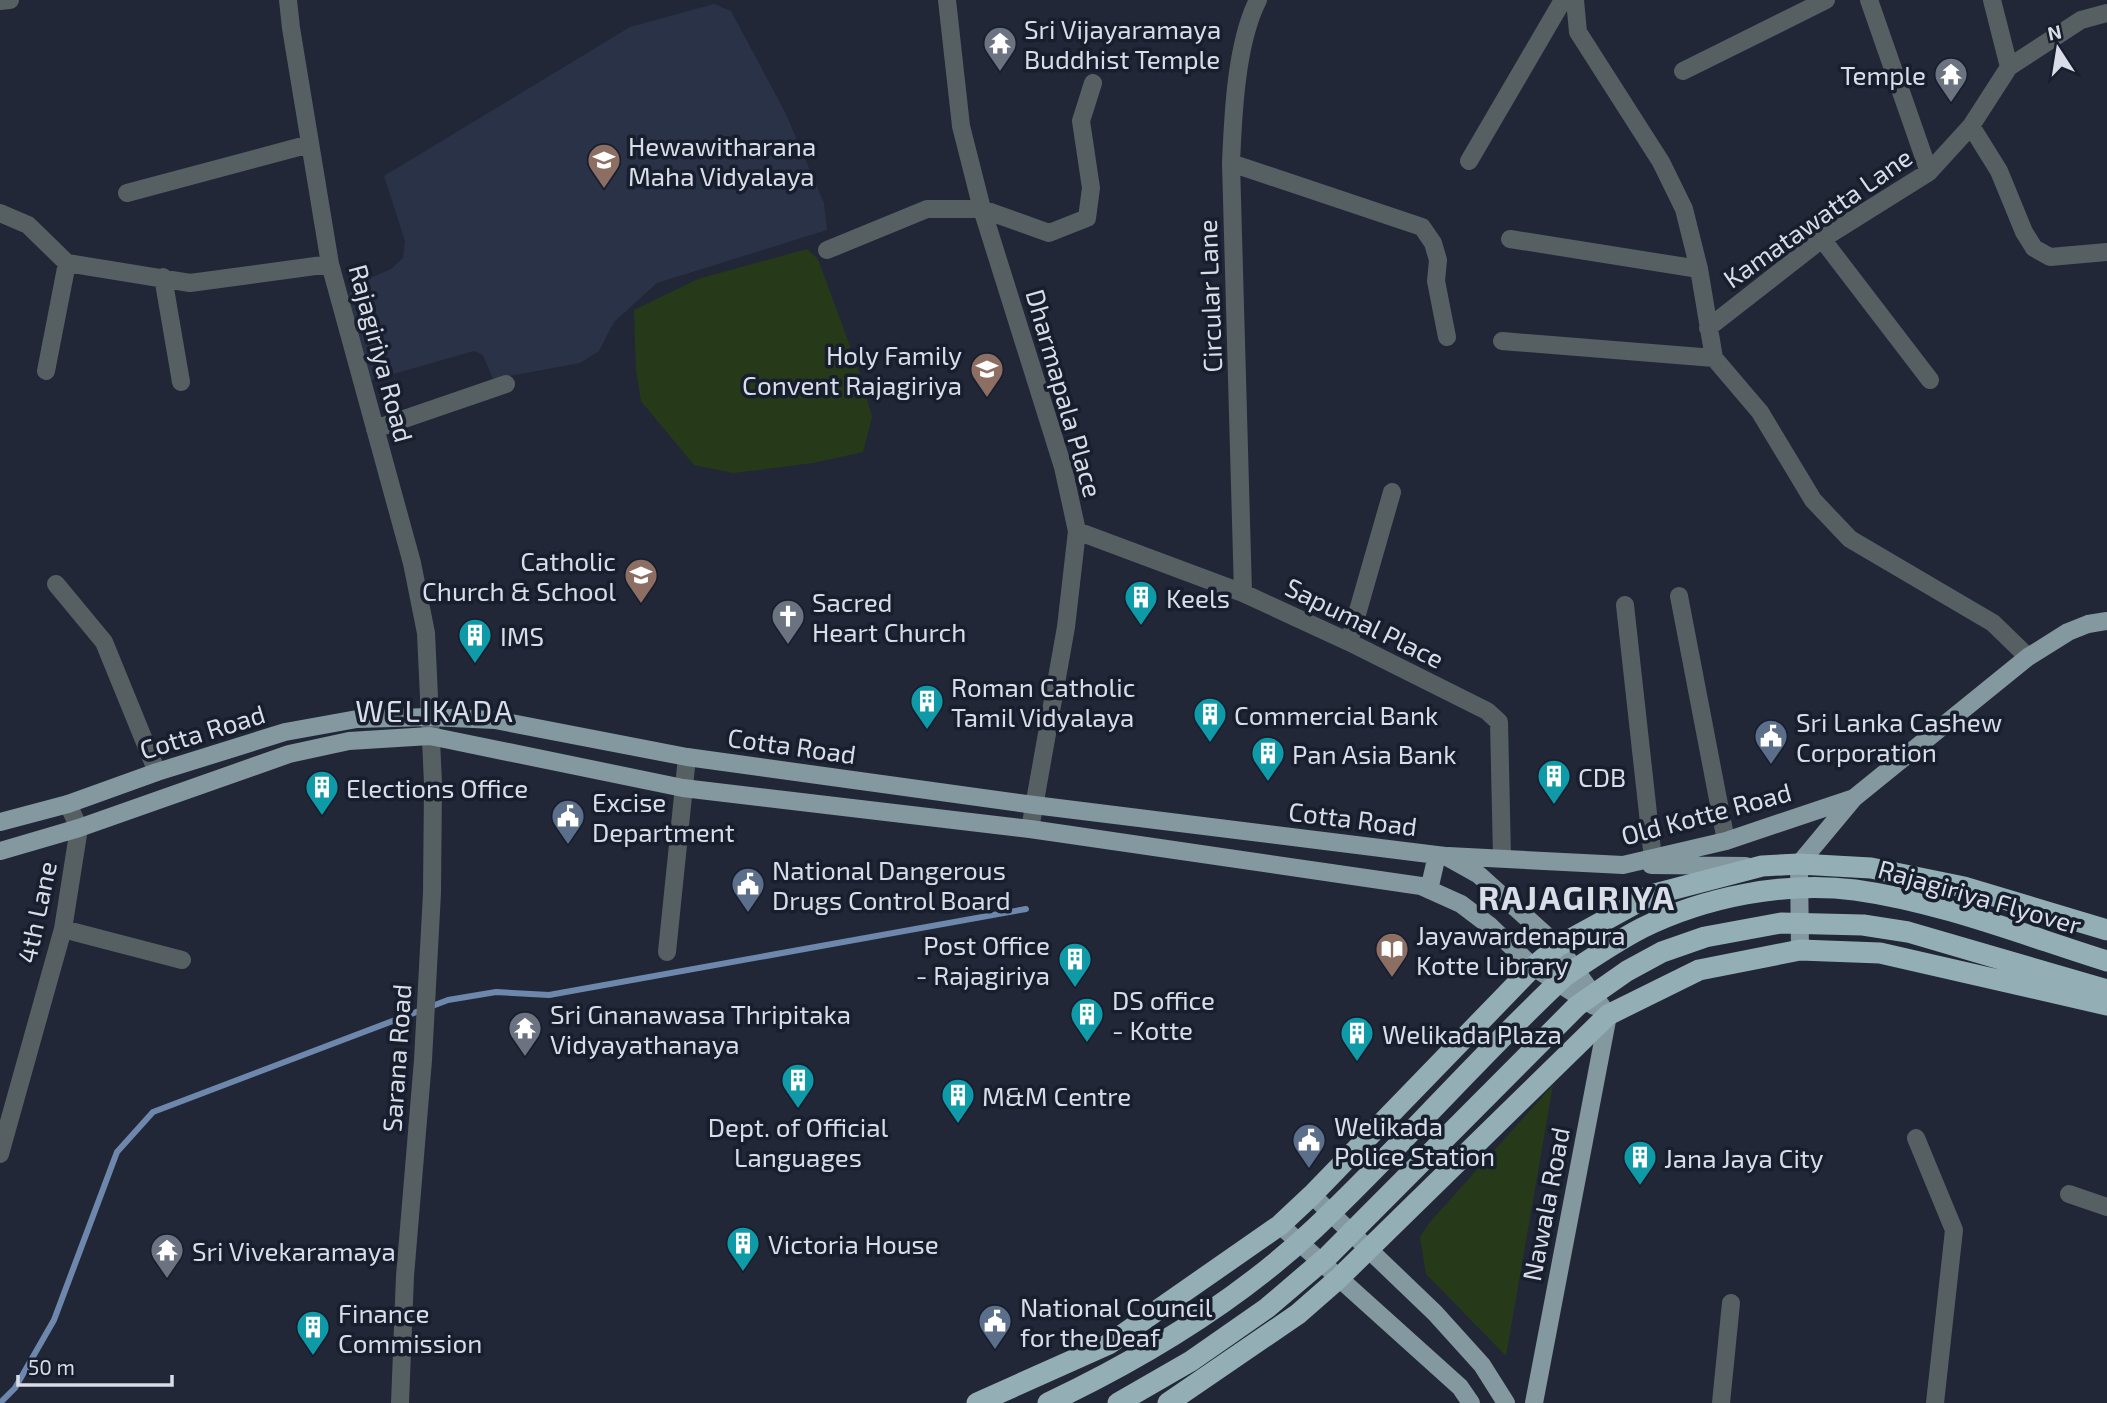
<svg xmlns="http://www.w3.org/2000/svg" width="2107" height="1403" viewBox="0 0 2107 1403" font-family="'Exo 2',sans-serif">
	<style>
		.built { fill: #2a3247 }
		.green { fill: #263a19 }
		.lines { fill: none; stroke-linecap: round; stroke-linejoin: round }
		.stream { stroke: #6e88ad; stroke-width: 6 }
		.minor { stroke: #566063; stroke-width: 18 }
		.major { stroke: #83989f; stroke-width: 18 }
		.highway { stroke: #94aeb6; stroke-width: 21 }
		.labels { text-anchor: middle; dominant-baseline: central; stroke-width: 7; stroke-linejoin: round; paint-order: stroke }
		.poi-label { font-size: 26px; fill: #d8dde7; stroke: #171e2d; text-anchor: start }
		.street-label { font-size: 26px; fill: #d8dde7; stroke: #171e2d }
		.quarter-label { font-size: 30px; letter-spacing: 2px; fill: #d8dde7; stroke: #171e2d }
		.district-label { font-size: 33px; font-weight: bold; letter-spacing: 2px; fill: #d8dde7; stroke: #171e2d }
	</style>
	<rect width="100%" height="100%" fill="#212737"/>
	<path class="built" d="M 714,4 L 731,11 L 785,112 L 824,203 L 827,230 L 657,283 L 614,322 L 599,351 L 580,363 L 493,379 L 483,355 L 474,351 L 369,381 L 348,296 L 354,285 L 391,269 L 403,258 L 405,241 L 384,176 L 630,27 Z"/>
	<path class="green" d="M 807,249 L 818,259 L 859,371 L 872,417 L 863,452 L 813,463 L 733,473 L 694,465 L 641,401 L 636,370 L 634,310 L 698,279 Z
		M 1553,1085 L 1506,1356 L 1426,1274 L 1420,1237 L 1430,1222 Z"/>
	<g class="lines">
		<path class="stream" d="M 0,1403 L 15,1388 L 54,1320 L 117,1152 L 153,1112 L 448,1000 L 496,992 L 549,995 L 1026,909"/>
		<path class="minor" d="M 288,0 L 291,28 L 330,264 L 412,563 L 426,633 L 433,783 L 432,893 L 423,1060 L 405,1276 L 400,1403
			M 947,0 L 961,126 L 982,209 L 1063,467 L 1077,531 L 1066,627 L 1030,829
			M 1575,0 L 1578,32 L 1661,162 L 1684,209 L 1699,269 L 1714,358 L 1760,412 L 1813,500 L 1850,539 L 1993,623 L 2028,657
			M 1869,0 L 1929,172
			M 1992,0 L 2009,67
			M 0,1 L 10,0
			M 1683,71 L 1826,0
			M 1971,126 L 1999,171 L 2024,232 L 2034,248 L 2050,257 L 2107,252
			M 1469,161 L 1563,0
			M 1231,163 L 1422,227 L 1433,243 L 1438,260 L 1436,281 L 1447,337
			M 127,193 L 310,144
			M 0,213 L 28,225 L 67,263 L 190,283 L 330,264
			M 1510,239 L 1699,269
			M 1822,239 L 1930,380
			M 827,250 L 927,209 L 982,209 L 1049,233 L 1087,218 L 1091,188 L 1081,121 L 1093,83
			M 163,277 L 181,382
			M 1708,328 L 1822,239 L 1929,172 L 1971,126 L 2009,67 L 2081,20 L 2107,13
			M 1502,341 L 1714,358
			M 46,371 L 67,263
			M 375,429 L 506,384
			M 1077,531 L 1243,593 L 1349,642 L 1487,711 L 1499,722 L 1502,857
			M 56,584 L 104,642 L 157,772
			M 1243,593 L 1231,163 C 1233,115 1236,43 1258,0
			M 1679,596 L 1726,841
			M 1625,605 L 1653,859
			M 1349,642 L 1392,492
			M 63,929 L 182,960
			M 667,952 L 687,757
			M 1916,1138 L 1954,1230 L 1935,1403
			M 0,1154 L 63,929 L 79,828 L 68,804
			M 2069,1194 L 2107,1207
			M 1721,1403 L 1731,1303"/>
		<path class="major" d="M 0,822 L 68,804 L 157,772 L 285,732 L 357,719 L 430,717 L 495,720 L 687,757 L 1034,805 L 1445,856 L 1479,875 L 1558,946 L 1608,1015
			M 0,851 L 79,828 L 289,754 L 349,741 L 430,736 L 683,788 L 1030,829 L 1421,886 L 1461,904 L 1490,926 L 1533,967 L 1594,1006
			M 1448,856 L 1623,865 L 1726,841 L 1854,798
			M 1651,865 L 1746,866
			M 1429,890 L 1437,855
			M 1800,950 L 1799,864 L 1854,798 L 2028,657 L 2068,632 L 2088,624 L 2107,621
			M 1312,1195 L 1435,1313 L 1482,1365 L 1506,1403
			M 1280,1225 L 1460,1387 L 1471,1403
			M 1534,1403 L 1608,1015"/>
		<path class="highway" d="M 977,1403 L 1109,1344 L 1280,1225 L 1312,1195 L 1533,967 L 1558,946 L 1651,895 L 1762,866 L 1799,864 L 1871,868 L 1964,887 L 2107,930
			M 1048,1403 C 1143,1358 1237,1301 1314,1229 C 1400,1148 1478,1057 1565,976 C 1590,959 1615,942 1642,928 C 1705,897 1785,881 1855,890 C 1941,902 2024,935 2107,961
			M 1118,1403 L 1191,1361 L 1267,1308 L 1328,1256 L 1577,1006 L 1627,971 L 1662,952 L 1705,937 L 1781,923 L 1863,925 L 1908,932 L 2107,990
			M 1168,1403 L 1298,1314 L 1338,1279 L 1608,1015 L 1699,970 L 1800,950 L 1880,953 L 2107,1005"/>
	</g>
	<defs>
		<symbol id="temple-pin" viewBox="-11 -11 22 30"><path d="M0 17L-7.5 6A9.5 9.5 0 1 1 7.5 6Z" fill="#6b7280" stroke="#171e2d"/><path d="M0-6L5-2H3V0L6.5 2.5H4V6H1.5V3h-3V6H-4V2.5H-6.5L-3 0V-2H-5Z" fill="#fff"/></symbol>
		<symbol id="school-pin" viewBox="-11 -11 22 30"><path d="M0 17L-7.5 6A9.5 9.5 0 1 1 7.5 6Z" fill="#8d6e63" stroke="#171e2d"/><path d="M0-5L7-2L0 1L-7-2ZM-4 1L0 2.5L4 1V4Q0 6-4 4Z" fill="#fff"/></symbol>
		<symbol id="building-pin" viewBox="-11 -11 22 30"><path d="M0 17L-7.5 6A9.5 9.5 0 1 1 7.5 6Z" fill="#0f9aa8" stroke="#171e2d"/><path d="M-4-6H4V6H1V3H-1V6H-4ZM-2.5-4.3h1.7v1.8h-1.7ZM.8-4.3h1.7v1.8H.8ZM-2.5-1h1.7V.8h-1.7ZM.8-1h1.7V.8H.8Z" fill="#fff"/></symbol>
		<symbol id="church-pin" viewBox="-11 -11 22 30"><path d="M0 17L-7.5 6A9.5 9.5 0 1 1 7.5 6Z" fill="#6b7280" stroke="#171e2d"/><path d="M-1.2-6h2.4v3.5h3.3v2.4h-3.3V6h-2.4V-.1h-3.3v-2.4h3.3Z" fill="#fff"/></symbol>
		<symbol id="civic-pin" viewBox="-11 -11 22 30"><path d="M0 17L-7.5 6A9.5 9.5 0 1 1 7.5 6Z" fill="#5c6f8a" stroke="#171e2d"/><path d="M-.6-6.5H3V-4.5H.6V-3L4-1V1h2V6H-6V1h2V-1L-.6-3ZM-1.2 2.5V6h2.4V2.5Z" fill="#fff"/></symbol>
		<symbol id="library-pin" viewBox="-11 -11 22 30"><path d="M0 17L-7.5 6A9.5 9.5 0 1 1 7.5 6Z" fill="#8d6e63" stroke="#171e2d"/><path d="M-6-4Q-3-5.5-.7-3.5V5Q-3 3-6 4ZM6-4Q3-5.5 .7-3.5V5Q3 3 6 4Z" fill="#fff"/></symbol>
	</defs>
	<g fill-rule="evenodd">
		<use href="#temple-pin" x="981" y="24" width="38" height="52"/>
		<use href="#temple-pin" x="1932" y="55" width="38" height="52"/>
		<use href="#school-pin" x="585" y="141" width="38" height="52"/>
		<use href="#school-pin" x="968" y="350" width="38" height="52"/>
		<use href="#school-pin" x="622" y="556" width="38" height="52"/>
		<use href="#building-pin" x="1122" y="578" width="38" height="52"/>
		<use href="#church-pin" x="769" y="597" width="38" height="52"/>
		<use href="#building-pin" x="456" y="616" width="38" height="52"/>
		<use href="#building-pin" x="908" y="682" width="38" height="52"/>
		<use href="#building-pin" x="1191" y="695" width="38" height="52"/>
		<use href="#civic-pin" x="1752" y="717" width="38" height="52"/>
		<use href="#building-pin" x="1249" y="734" width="38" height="52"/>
		<use href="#building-pin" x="1535" y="757" width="38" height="52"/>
		<use href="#building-pin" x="303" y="768" width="38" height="52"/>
		<use href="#civic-pin" x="549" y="797" width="38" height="52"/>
		<use href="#civic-pin" x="729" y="865" width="38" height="52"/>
		<use href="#library-pin" x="1373" y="930" width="38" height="52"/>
		<use href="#building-pin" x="1056" y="940" width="38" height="52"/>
		<use href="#building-pin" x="1068" y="995" width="38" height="52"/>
		<use href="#temple-pin" x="506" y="1009" width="38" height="52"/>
		<use href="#building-pin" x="1338" y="1014" width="38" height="52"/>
		<use href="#building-pin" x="779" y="1061" width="38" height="52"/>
		<use href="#building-pin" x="939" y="1076" width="38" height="52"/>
		<use href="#civic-pin" x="1290" y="1121" width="38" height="52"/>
		<use href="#building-pin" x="1621" y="1138" width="38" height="52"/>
		<use href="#building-pin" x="724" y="1224" width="38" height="52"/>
		<use href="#temple-pin" x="148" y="1231" width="38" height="52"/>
		<use href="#civic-pin" x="976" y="1302" width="38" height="52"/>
		<use href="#building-pin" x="294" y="1308" width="38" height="52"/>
	</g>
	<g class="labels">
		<g class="poi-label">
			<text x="1024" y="28">Sri Vijayaramaya<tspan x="1024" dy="30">Buddhist Temple</tspan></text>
			<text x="1926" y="74" text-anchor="end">Temple</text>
			<text x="628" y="145">Hewawitharana<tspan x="628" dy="30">Maha Vidyalaya</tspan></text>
			<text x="962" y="354" text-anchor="end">Holy Family<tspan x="962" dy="30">Convent Rajagiriya</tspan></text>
			<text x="616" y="560" text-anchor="end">Catholic<tspan x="616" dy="30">Church &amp; School</tspan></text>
			<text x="1166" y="597">Keels</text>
			<text x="812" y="601">Sacred<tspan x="812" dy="30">Heart Church</tspan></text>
			<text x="500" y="635">IMS</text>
			<text x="951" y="686">Roman Catholic<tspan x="951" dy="30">Tamil Vidyalaya</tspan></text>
			<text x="1234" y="714">Commercial Bank</text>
			<text x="1796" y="721">Sri Lanka Cashew<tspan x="1796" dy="30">Corporation</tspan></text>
			<text x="1292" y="753">Pan Asia Bank</text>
			<text x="1578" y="776">CDB</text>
			<text x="346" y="787">Elections Office</text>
			<text x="592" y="801">Excise<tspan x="592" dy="30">Department</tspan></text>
			<text x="772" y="869">National Dangerous<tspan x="772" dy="30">Drugs Control Board</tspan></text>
			<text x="1416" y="934">Jayawardenapura<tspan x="1416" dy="30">Kotte Library</tspan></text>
			<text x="1050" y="944" text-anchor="end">Post Office<tspan x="1050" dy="30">- Rajagiriya</tspan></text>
			<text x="1112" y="999">DS office<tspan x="1112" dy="30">- Kotte</tspan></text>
			<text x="550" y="1013">Sri Gnanawasa Thripitaka<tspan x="550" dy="30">Vidyayathanaya</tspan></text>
			<text x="1382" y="1033">Welikada Plaza</text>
			<text x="982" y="1095">M&amp;M Centre</text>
			<text x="1334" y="1125">Welikada<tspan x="1334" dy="30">Police Station</tspan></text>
			<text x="798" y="1126" text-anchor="middle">Dept. of Official<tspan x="798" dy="30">Languages</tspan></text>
			<text x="1664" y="1157">Jana Jaya City</text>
			<text x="768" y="1243">Victoria House</text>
			<text x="192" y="1250">Sri Vivekaramaya</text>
			<text x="1020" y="1306">National Council<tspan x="1020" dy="30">for the Deaf</tspan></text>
			<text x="338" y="1312">Finance<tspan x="338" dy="30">Commission</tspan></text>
		</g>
		<g class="street-label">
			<text transform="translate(1817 217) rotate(-35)">Kamatawatta Lane</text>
			<text transform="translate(1209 296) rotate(-92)">Circular Lane</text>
			<text transform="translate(382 353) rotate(75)">Rajagiriya Road</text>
			<text transform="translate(1065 393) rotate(74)">Dharmapala Place</text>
			<text transform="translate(1365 622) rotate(26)">Sapumal Place</text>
			<text transform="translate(202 731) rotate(-17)">Cotta Road</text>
			<text transform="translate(792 745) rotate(8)">Cotta Road</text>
			<text transform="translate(1706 813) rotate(-15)">Old Kotte Road</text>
			<text transform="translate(1353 818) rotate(7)">Cotta Road</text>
			<text transform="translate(1980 896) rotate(16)">Rajagiriya Flyover</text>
			<text transform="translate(36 912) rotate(-78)">4th Lane</text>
			<text transform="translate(396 1058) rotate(-86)">Sarana Road</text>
			<text transform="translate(1545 1204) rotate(-79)">Nawala Road</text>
		</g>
		<g class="quarter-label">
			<text x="435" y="710">WELIKADA</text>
		</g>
		<g class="district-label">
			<text x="1577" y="897">RAJAGIRIYA</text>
		</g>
	</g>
	<g transform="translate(2058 49) rotate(348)" stroke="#171e2d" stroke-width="5" paint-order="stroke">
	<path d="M0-5L12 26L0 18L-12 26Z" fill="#d8dde7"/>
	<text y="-10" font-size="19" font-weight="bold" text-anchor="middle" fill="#d8dde7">N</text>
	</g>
	<path d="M18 1375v10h154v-10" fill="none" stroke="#d8dde7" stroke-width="3.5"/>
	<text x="28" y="1375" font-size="21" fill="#d8dde7" stroke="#171e2d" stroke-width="5" paint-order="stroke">50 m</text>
</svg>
